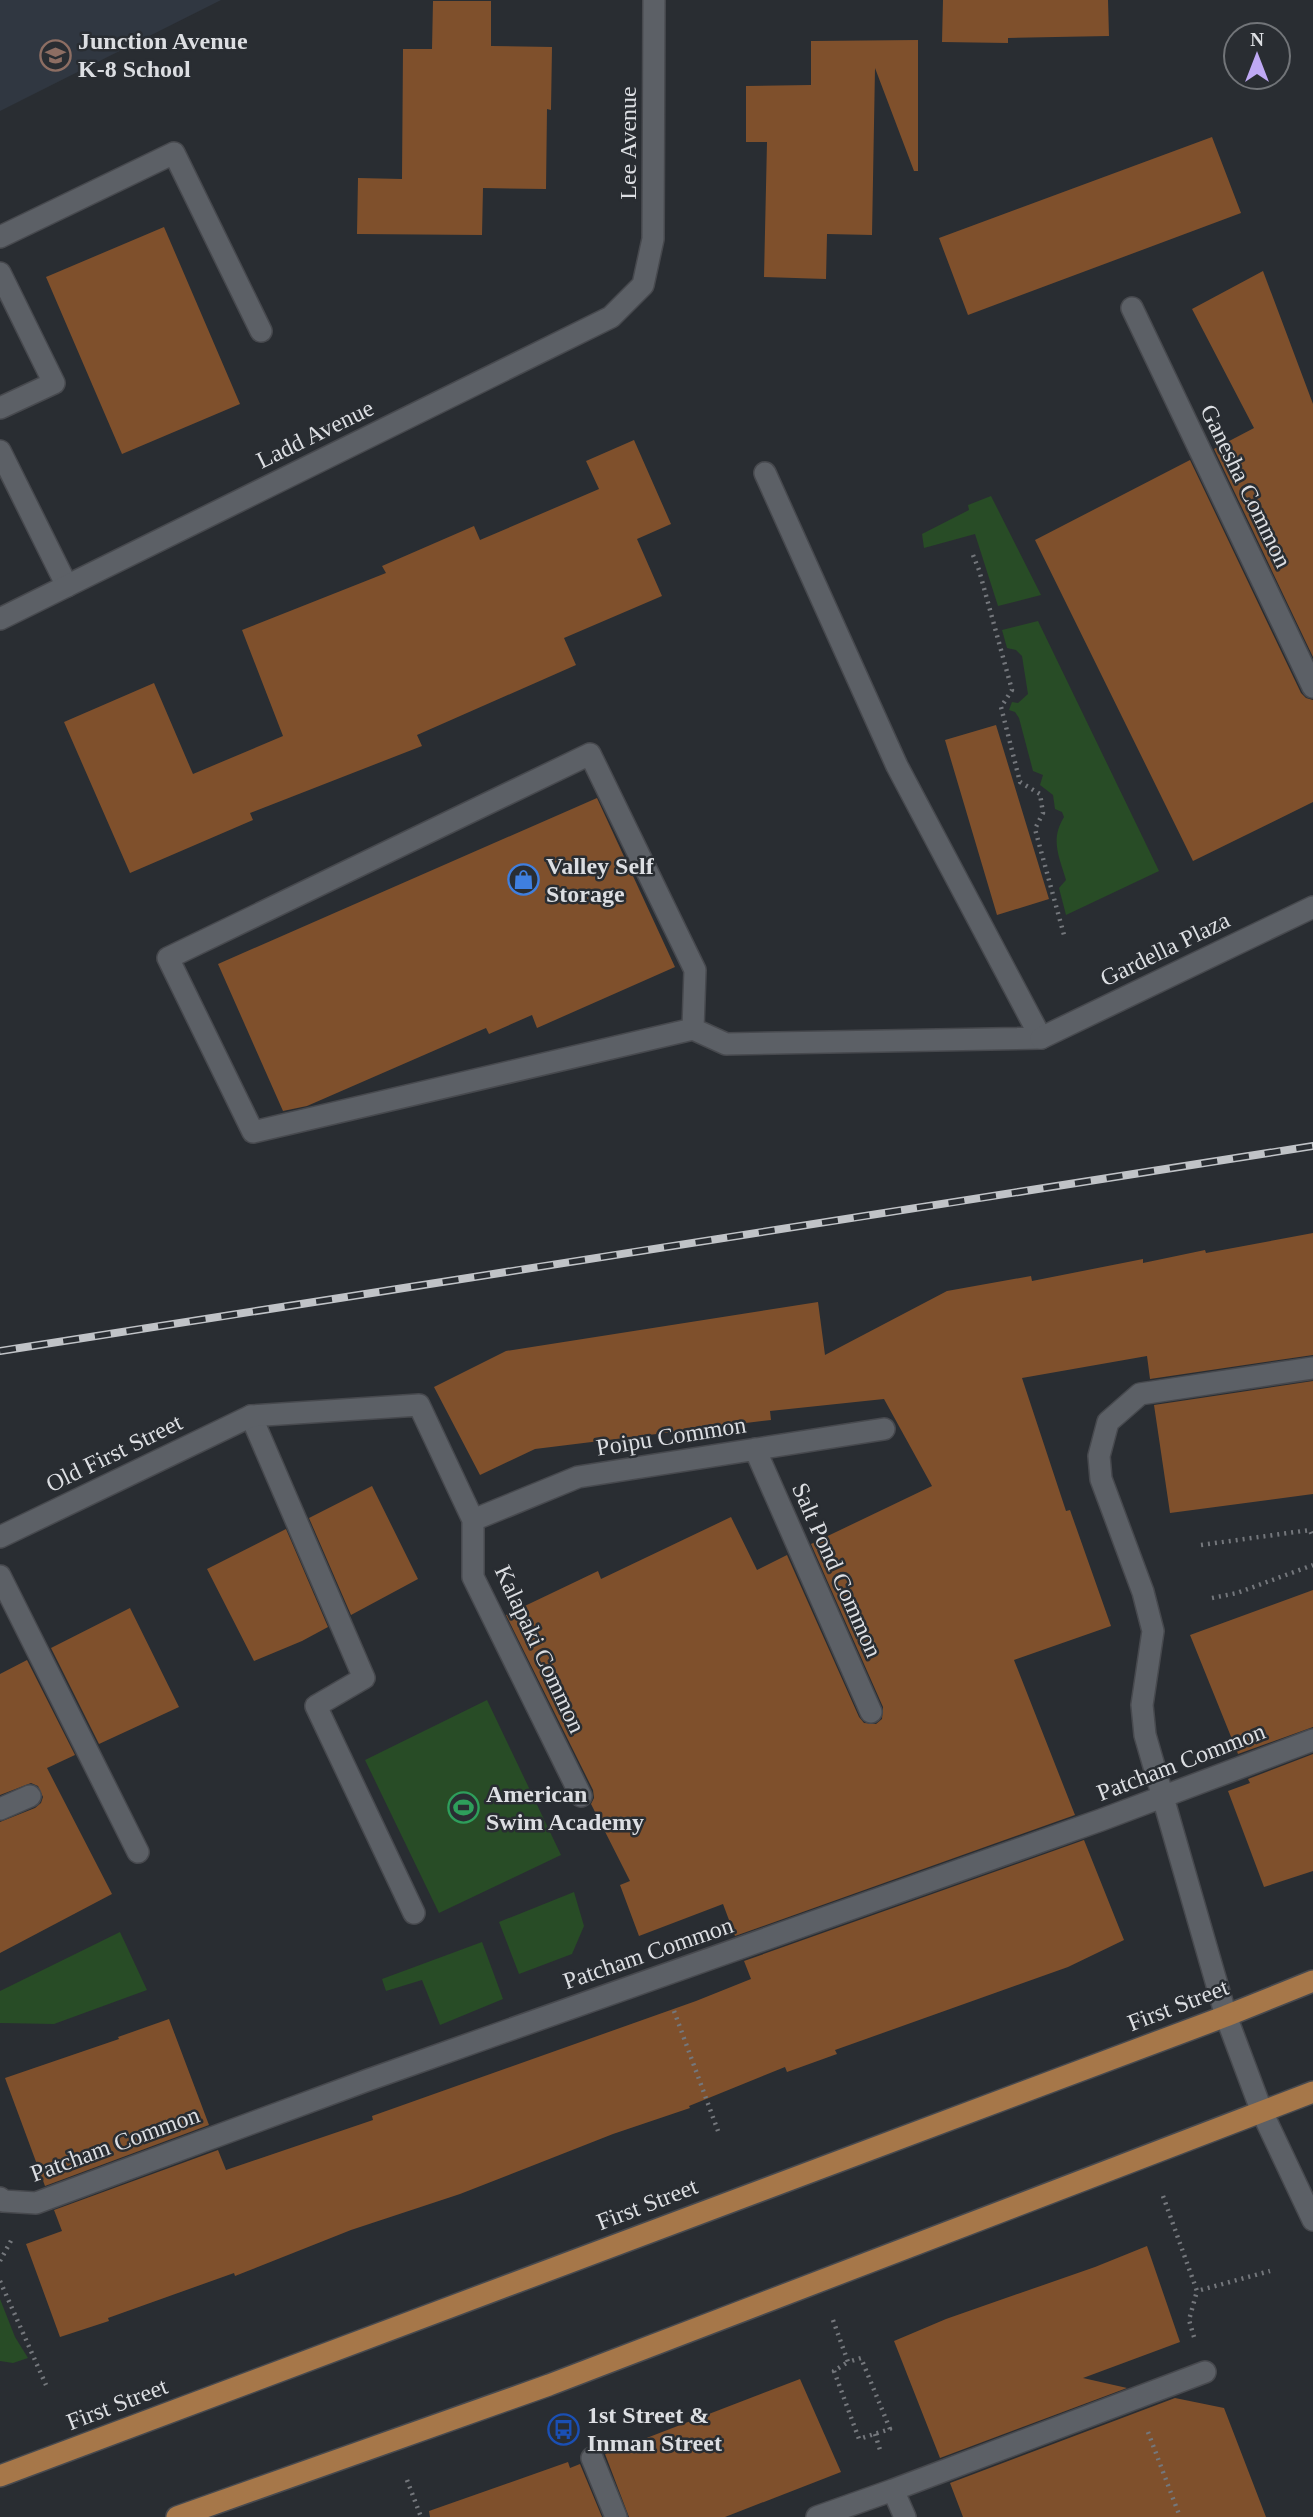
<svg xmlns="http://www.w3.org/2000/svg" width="1313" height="2517" viewBox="0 0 1313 2517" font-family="'Times New Roman',serif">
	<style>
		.built { fill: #303741 }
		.green { fill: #284c26 }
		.building { fill: #7f502c }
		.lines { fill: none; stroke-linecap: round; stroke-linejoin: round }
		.lane-casing { stroke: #47494e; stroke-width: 24 }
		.street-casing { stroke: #47494e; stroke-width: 24 }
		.secondary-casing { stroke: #47494e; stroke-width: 24 }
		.primary-casing { stroke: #47494e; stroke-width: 24 }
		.path { stroke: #74777c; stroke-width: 4.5; stroke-dasharray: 2 5; stroke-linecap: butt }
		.lane { stroke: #5c6066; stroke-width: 21 }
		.street { stroke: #5c6066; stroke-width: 21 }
		.secondary { stroke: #5c6066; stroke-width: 21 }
		.primary { stroke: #a67749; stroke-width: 21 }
		.rail-casing { stroke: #c0c3c7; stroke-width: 8 }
		.rail { stroke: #292d32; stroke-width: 5; stroke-dasharray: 16; stroke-linecap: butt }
		.labels { text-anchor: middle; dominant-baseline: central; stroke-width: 5; stroke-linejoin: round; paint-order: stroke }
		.poi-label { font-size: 24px; font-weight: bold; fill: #dcdee2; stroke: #292d32; text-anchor: start }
		.street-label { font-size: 24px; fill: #dcdee2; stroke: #292d32 }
	</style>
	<rect width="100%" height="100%" fill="#292d32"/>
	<path class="built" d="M 0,0 L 221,0 L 0,111 Z"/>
	<path class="green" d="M 991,496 L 1041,595 L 998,606 L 975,534 L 924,548 L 922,534 L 969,510 L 968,505 Z
		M 1038,621 L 1159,871 L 1066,915 L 1059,888 L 1066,880 C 1059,856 1050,840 1064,817 L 1062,812 L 1055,809 L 1053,795 L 1040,785 L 1043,775 L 1033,771 L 1019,718 L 1015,712 L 1009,710 L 1012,702 L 1018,703 L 1028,694 L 1022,656 L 1016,650 L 1007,648 L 1002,630 Z
		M 487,1700 L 561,1855 L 439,1913 L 365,1760 Z
		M 574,1892 L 584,1926 L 572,1954 L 519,1974 L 499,1922 Z
		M 120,1932 L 147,1990 L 54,2024 L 0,2023 L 0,1991 Z
		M 482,1942 L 503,1999 L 440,2025 L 422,1980 L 386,1991 L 382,1979 Z
		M 0,2299 L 15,2337 L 28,2358 L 13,2363 L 0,2361 Z"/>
	<path class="building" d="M 943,0 L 1108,0 L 1109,36 L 1008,38 L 1008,43 L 942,42 Z
		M 433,1 L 491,1 L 491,46 L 552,47 L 551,110 L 547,109 L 546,189 L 483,188 L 482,235 L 357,234 L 358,178 L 402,179 L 403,49 L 432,49 Z
		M 918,40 L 918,171 L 914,171 L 875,68 L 872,235 L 827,234 L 826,279 L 764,277 L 767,142 L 746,142 L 746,86 L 811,85 L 811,41 Z
		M 1212,137 L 1241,213 L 968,315 L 939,238 Z
		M 164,227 L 240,404 L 122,454 L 46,277 Z
		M 1263,271 L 1313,404 L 1313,657 L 1214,449 L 1254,428 L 1192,309 Z
		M 634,440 L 671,524 L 637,539 L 662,596 L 564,638 L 576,665 L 417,735 L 422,746 L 250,813 L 253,820 L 130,873 L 64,722 L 154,683 L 193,774 L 283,736 L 242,630 L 386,573 L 382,566 L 474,526 L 480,540 L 599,489 L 586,461 Z
		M 1190,460 L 1301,693 L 1306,698 L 1313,700 L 1313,802 L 1193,861 L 1035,540 Z
		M 996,725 L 1049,899 L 997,915 L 945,740 Z
		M 597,798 L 675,967 L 537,1028 L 532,1015 L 489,1034 L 486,1028 L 307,1106 L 283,1111 L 218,964 Z
		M 1313,1233 L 1313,1355 L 1150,1379 L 1147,1356 L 1022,1378 L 1066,1511 L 1070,1510 L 1111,1626 L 1014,1660 L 1075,1815 L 735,1936 L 723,1904 L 639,1936 L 620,1885 L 630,1881 L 591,1804 L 594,1798 L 593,1790 L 506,1615 L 598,1571 L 601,1579 L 731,1517 L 757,1570 L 787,1555 L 859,1717 L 864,1723 L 876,1724 L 882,1719 L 883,1707 L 811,1544 L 932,1486 L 884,1399 L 770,1411 L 771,1420 L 535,1449 L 480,1475 L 434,1387 L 506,1351 L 818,1302 L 825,1355 L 947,1291 L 1031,1276 L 1032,1281 L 1143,1259 L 1143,1263 L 1205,1250 L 1206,1253 Z
		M 1313,1381 L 1313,1494 L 1170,1513 L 1154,1405 Z
		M 372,1486 L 418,1579 L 351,1615 L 309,1518 Z
		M 286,1529 L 328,1627 L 302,1641 L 254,1661 L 207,1569 Z
		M 1313,1590 L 1313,1727 L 1238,1754 L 1190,1635 Z
		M 130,1608 L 179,1707 L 99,1744 L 51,1648 Z
		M 27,1660 L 75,1755 L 47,1768 L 112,1894 L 0,1953 L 0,1822 L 35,1808 L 41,1803 L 43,1797 L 38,1786 L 31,1783 L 0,1795 L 0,1674 Z
		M 1313,1754 L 1313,1871 L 1264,1887 L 1228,1791 L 1250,1783 L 1248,1779 Z
		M 1084,1840 L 1124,1940 L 1068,1967 L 835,2050 L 837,2054 L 787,2072 L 785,2067 L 689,2106 L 690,2108 L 613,2134 L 460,2194 L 351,2230 L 235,2276 L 234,2273 L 108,2318 L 109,2321 L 60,2337 L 26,2244 L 62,2231 L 54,2210 L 218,2150 L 226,2170 L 373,2120 L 372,2116 L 696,2001 L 751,1979 L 744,1961 Z
		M 169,2019 L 209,2125 L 45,2186 L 5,2078 L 119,2039 L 118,2037 Z
		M 1147,2246 L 1180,2342 L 1083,2378 L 1127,2388 L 940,2458 L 894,2341 L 946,2319 L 1095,2267 Z
		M 800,2379 L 841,2472 L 725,2517 L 629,2517 L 605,2454 Z
		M 1175,2398 L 1224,2408 L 1266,2517 L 963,2517 L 950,2483 Z
		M 568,2462 L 570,2468 L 580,2464 L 602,2517 L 430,2517 L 429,2511 Z"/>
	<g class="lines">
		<defs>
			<path id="lane" d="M 0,237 L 174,153 L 261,331
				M 0,273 L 54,383 L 0,408
				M 0,451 L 67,586
				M 693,1029 L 695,970 L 590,754 L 168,958 L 253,1132 L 693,1029 L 726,1044 L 1041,1038 L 897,766 L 765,473
				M 251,1416 L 364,1678 L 316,1706 L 414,1913
				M 0,1576 L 138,1852"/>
			<path id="street" d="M 1132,308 L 1313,687
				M 0,619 L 611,317 L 643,285 L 653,239 L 654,0
				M 1041,1038 L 1313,907
				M 755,1449 L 871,1712
				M 473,1520 L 578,1477 L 884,1429
				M 0,1537 L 251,1416 L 419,1405 L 473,1520 L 473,1577 L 581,1796
				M 0,1809 L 30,1796
				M 1226,2016 L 1145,1735 L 1142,1705 L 1153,1631 L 1143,1592 L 1101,1479 L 1099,1456 L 1108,1422 L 1140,1394 L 1313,1368
				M 0,2198 L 3,2201 L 36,2203 L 368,2080 L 1101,1820 L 1313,1740
				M 592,2458 L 616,2517
				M 893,2490 L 1205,2372
				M 817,2517 L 893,2490 L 905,2517"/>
			<path id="secondary" d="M 1226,2016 L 1262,2112 L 1313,2220"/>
			<path id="primary" d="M 0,2476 L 1226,2016 L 1313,1981
				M 177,2517 L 549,2385 L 1313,2092"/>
		</defs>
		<use href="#lane" class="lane-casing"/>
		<use href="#street" class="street-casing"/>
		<use href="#secondary" class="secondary-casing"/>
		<use href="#primary" class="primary-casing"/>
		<path class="path" d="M 973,555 L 979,570 L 1012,690 L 1001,707 L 1020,782 L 1040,794 L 1043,813 L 1035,829 L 1064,935
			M 1201,1545 L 1310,1530 L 1313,1538
			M 1212,1598 L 1237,1593 L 1313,1565
			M 674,2011 L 718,2131
			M 1163,2196 L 1197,2291 L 1270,2271
			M 0,2261 L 13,2237
			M 0,2281 L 46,2385
			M 833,2320 L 848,2362 L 861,2358 L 890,2429 L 859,2439 L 834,2371 L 848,2362
			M 1194,2337 L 1189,2320 L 1197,2291
			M 1148,2432 L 1180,2517
			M 875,2434 L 881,2453
			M 407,2480 L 421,2517"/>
		<use href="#lane" class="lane"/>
		<use href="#street" class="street"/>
		<use href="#secondary" class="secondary"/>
		<use href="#primary" class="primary"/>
		<defs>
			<path id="rail" d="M 0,1351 L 1313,1146"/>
		</defs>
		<use href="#rail" class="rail-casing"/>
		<use href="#rail" class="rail"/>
	</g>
	<defs>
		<symbol id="school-ring" viewBox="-11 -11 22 22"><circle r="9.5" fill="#292d32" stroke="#8d6e63" stroke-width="1.5"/><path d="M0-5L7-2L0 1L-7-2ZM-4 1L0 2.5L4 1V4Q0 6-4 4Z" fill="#8d6e63"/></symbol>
		<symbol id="shop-ring" viewBox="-11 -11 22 22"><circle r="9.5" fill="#292d32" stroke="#3f7fe0" stroke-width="1.5"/><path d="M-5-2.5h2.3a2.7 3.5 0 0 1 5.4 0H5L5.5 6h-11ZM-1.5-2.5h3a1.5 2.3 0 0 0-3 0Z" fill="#3f7fe0"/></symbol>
		<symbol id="stadium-ring" viewBox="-11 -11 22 22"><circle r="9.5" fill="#292d32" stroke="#2e9e5b" stroke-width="1.5"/><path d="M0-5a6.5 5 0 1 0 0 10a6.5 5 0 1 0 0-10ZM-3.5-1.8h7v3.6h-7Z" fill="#2e9e5b"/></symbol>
		<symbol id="bus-ring" viewBox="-11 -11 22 22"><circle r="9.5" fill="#292d32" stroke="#1a4fb4" stroke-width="1.5"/><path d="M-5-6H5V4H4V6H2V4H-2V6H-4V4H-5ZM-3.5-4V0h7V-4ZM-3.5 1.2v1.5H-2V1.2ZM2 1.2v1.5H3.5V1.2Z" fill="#1a4fb4"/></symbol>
	</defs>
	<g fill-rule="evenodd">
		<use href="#school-ring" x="38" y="38" width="35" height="35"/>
		<use href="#shop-ring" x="506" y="862" width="35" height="35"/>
		<use href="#stadium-ring" x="446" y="1790" width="35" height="35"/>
		<use href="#bus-ring" x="546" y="2412" width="35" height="35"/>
	</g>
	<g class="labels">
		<g class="poi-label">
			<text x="78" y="41">Junction Avenue<tspan x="78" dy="28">K-8 School</tspan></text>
			<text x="546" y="866">Valley Self<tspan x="546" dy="28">Storage</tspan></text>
			<text x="486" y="1794">American<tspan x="486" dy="28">Swim Academy</tspan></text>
			<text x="587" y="2415">1st Street &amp;<tspan x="587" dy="28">Inman Street</tspan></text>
		</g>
		<g class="street-label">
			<text transform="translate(628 143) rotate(-90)">Lee Avenue</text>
			<text transform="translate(315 434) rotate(-26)">Ladd Avenue</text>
			<text transform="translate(1246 486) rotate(64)">Ganesha Common</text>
			<text transform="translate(1165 949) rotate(-26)">Gardella Plaza</text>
			<text transform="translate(671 1436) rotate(-9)">Poipu Common</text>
			<text transform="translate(114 1453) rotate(-26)">Old First Street</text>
			<text transform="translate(837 1570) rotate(66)">Salt Pond Common</text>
			<text transform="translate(540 1649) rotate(65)">Kalapaki Common</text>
			<text transform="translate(1181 1762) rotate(-21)">Patcham Common</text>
			<text transform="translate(648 1953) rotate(-19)">Patcham Common</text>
			<text transform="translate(1178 2005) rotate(-21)">First Street</text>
			<text transform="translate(115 2144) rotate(-20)">Patcham Common</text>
			<text transform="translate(647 2204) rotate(-21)">First Street</text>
			<text transform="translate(117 2404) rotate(-21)">First Street</text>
		</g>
	</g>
	<g transform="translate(1257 56)"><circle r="33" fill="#292d32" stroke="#717478" stroke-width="2"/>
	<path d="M0-5L12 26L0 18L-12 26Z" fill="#bfa9f4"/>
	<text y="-10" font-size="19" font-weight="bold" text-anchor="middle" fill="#dcdee2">N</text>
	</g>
</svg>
